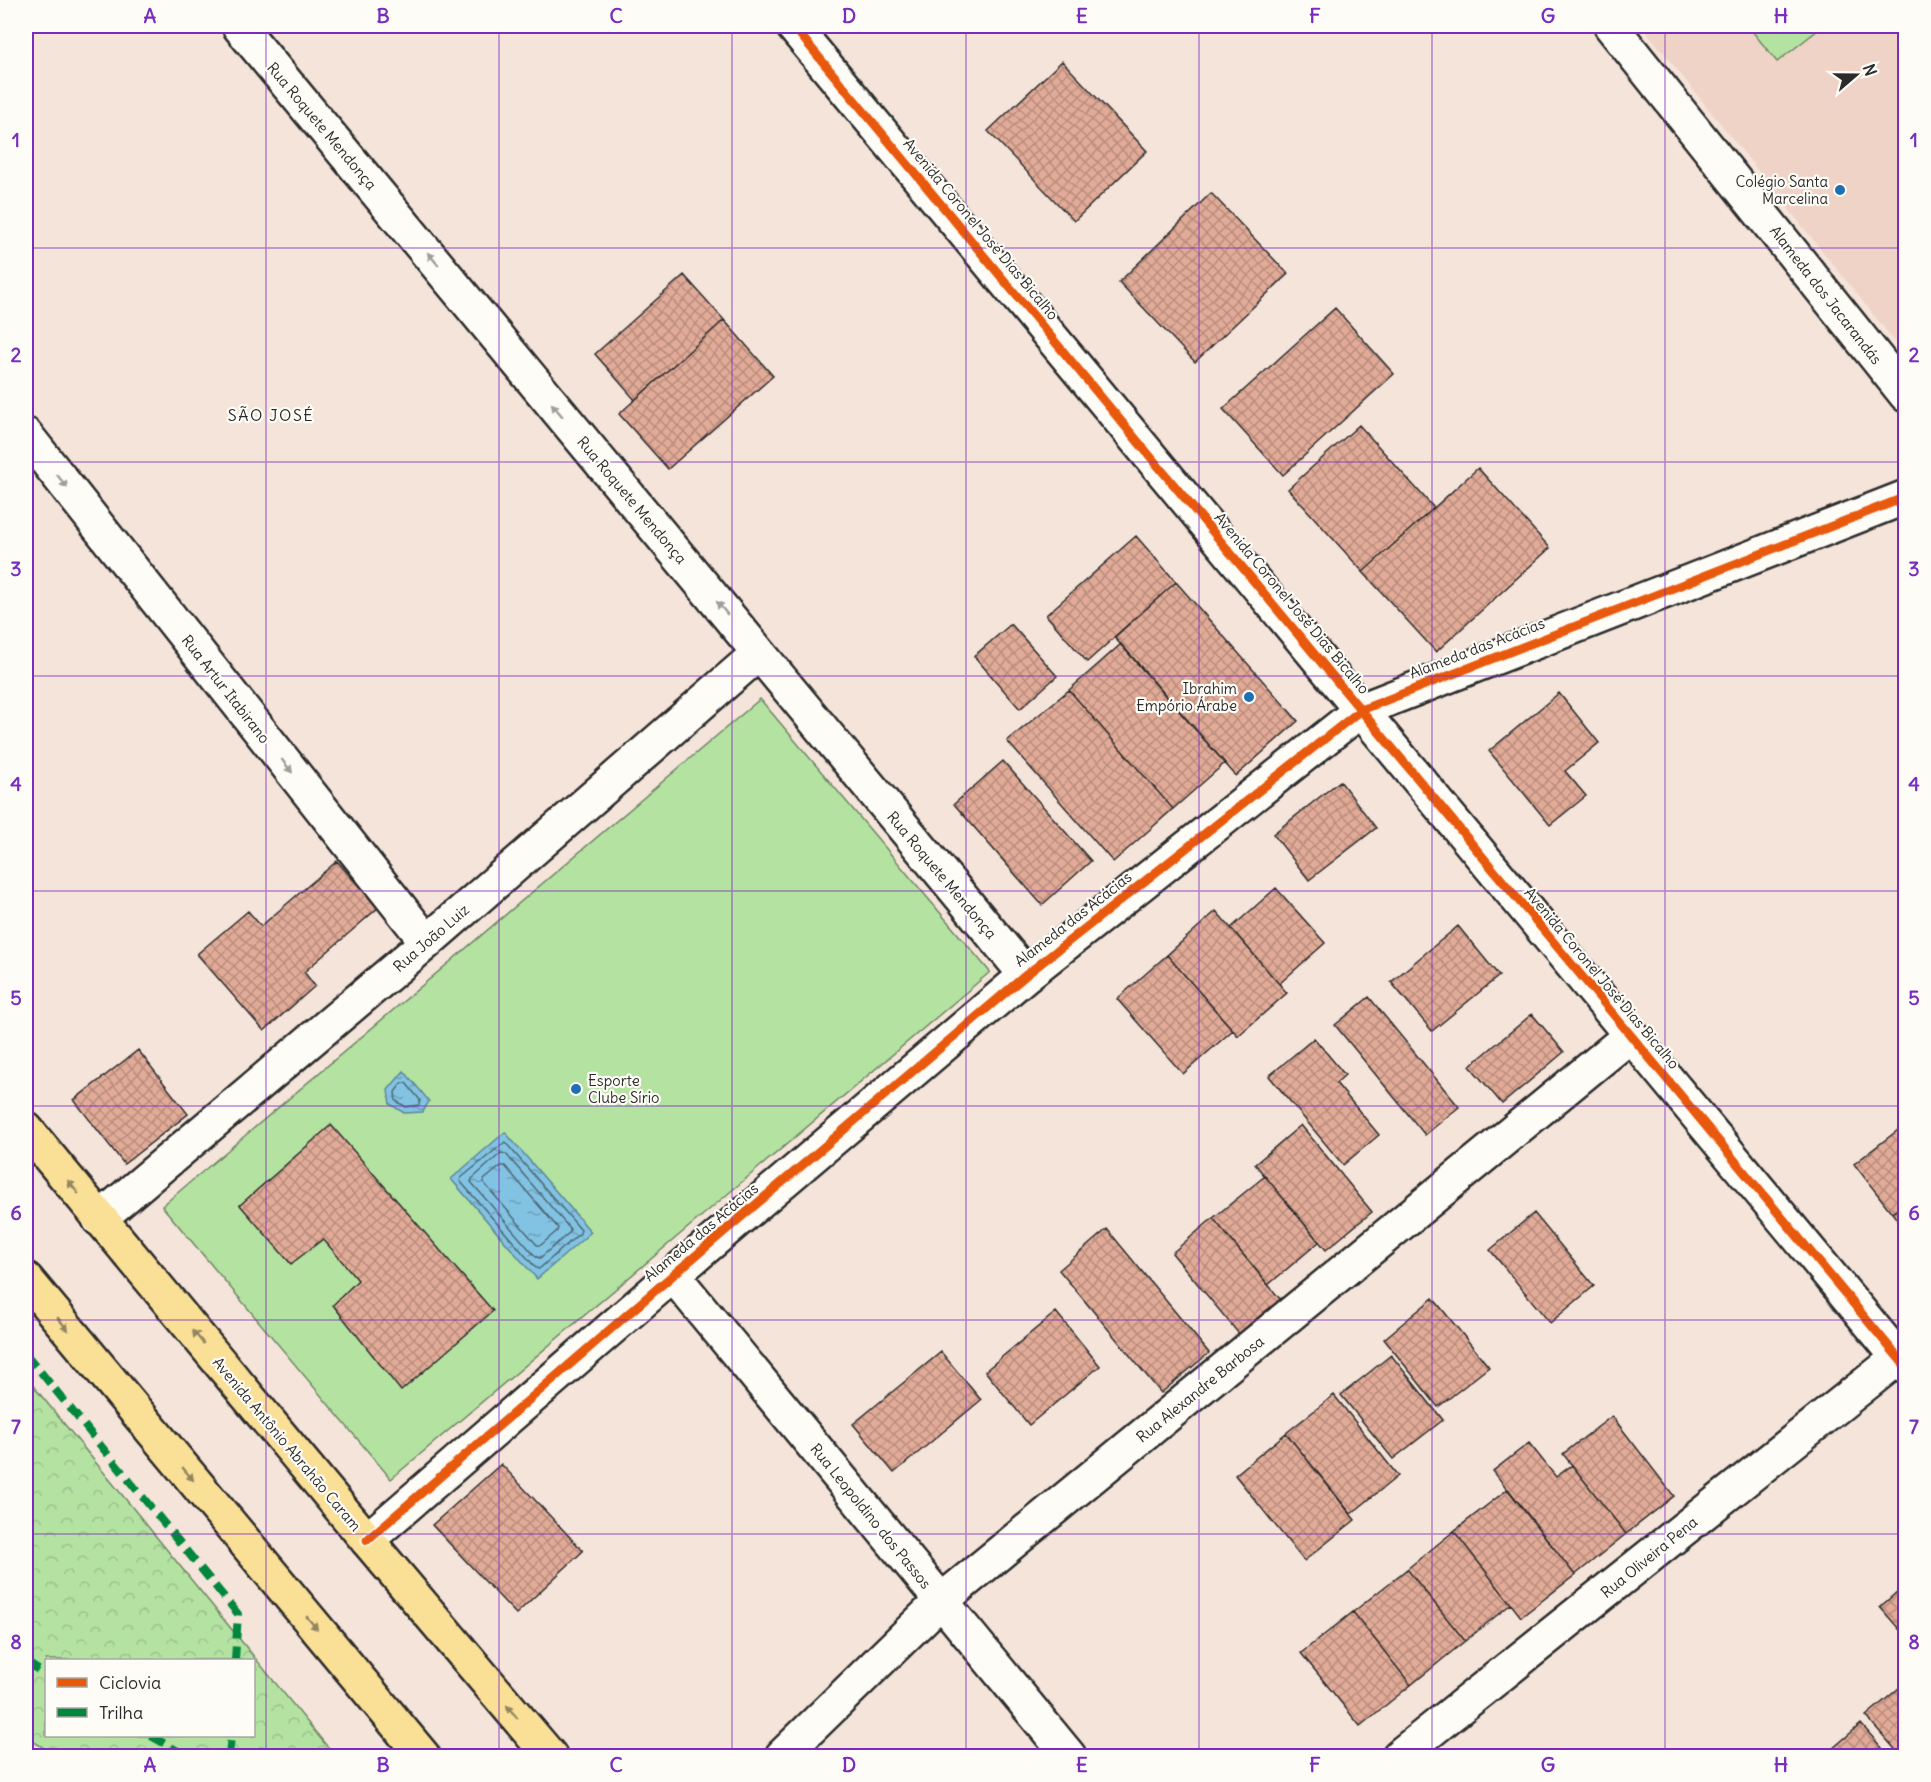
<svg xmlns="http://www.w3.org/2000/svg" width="1931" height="1782" viewBox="0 0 1931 1782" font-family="Delius,sans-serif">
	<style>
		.built { fill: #efd3c6 }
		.grass { fill: #b3e2a1; stroke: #6f8666; stroke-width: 1.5 }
		.forest { fill: url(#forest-crowns); stroke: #6f8666; stroke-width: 1.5; fill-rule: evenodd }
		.water { fill: url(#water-ripples); stroke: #5f8699; stroke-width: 1.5 }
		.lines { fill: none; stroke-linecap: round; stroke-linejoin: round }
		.shore { stroke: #4e6875; stroke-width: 1.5 }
		.building { fill: url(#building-cross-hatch); stroke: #2b2b2b; stroke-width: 1.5 }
		.minor-casing { stroke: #2b2b2b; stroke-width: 38 }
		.major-casing { stroke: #2b2b2b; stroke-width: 38 }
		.minor { stroke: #fdfcf7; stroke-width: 33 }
		.major { stroke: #fadf96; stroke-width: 33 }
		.quiet { stroke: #00873e; stroke-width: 8; stroke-dasharray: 15 8; stroke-linecap: butt }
		.cycleway-casing { stroke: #fdfcf7; stroke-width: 13 }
		.cycleway { stroke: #e8590c; stroke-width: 9 }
		.oneway { fill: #9e9e9b }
		.oneway2 { fill: #928560 }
		.grid { fill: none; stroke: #7b2cbf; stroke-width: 1.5; stroke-opacity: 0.55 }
		.poi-dot { fill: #1f6fb2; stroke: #fdfcf7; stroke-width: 2 }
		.labels { text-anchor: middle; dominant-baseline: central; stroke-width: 4.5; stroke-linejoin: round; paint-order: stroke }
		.street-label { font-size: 15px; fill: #2b2b2b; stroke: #fdfcf7 }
		.poi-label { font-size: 15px; fill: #2b2b2b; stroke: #fdfcf7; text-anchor: end }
		.neighbourhood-label { font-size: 16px; letter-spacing: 1.5px; fill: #2b2b2b; stroke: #fdfcf7 }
		.neatline { fill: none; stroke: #7b2cbf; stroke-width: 2 }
		.grid-label { font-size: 20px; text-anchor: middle; font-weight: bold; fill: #7b2cbf }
	</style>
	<defs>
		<pattern id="forest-crowns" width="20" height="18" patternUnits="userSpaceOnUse" patternTransform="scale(1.5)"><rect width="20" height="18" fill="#b3e2a1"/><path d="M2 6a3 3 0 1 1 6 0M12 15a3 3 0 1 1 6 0" fill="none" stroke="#9ac28b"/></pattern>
		<pattern id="water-ripples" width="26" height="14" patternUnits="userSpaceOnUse" patternTransform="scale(1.5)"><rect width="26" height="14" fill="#82c3e3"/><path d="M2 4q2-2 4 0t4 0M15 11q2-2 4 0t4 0" fill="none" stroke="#6b9fb8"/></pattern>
		<pattern id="building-cross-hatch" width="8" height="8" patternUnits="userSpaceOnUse" patternTransform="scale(1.5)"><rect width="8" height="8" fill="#e2ab98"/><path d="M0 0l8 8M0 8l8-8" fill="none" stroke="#b78b7c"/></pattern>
	</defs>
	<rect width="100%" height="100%" fill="#f5e4da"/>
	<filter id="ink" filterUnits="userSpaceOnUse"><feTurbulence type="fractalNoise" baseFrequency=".0167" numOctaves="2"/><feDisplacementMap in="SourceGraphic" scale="12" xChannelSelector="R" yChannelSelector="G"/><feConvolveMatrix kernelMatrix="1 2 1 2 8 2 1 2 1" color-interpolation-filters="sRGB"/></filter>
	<g filter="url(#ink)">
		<path class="built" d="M 1642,26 L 1905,26 L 1905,354 Z"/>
		<path class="grass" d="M 1748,26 L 1823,26 L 1777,62 Z
			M 760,699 L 990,972 L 391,1479 L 162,1206 Z"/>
		<path class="forest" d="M 26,1377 L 335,1756 L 57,1756 L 26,1737 ZM 46,1660 L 254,1660 L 254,1736 L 46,1736 Z"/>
		<path class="water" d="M 404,1071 L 429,1101 L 423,1112 L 404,1113 L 390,1104 L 388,1090 Z
			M 505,1132 L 591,1232 L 537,1279 L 451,1179 Z"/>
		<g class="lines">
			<path class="shore" d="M 402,1083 L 406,1083 L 420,1100 L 419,1105 L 406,1107 L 396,1101 L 395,1092 Z
				M 505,1142 L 581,1230 L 580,1233 L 539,1269 L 536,1268 L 460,1181 L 461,1178 Z
				M 501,1153 L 506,1154 L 570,1229 L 570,1232 L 540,1258 L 536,1257 L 471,1182 L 472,1179 Z
				M 501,1166 L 505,1166 L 558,1228 L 557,1231 L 541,1245 L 537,1245 L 484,1183 L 484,1180 Z"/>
		</g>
		<path class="building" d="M 1062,61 L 1147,151 L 1074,221 L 988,131 Z
			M 1211,193 L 1288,274 L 1195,362 L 1119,282 Z
			M 684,275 L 724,320 L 635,400 L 595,354 Z
			M 1335,308 L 1394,374 L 1283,475 L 1223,409 Z
			M 724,320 L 773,376 L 668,469 L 619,414 Z
			M 1359,425 L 1434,508 L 1363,572 L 1288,489 Z
			M 1478,468 L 1550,548 L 1436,652 L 1363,572 Z
			M 1136,536 L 1176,582 L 1087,662 L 1046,615 Z
			M 1176,582 L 1298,721 L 1236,776 L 1114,637 Z
			M 1011,624 L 1057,676 L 1020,709 L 974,656 Z
			M 1121,644 L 1225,763 L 1173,809 L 1069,690 Z
			M 1069,690 L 1173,809 L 1113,862 L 1007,741 Z
			M 1559,693 L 1599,743 L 1565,771 L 1586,796 L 1550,825 L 1489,751 Z
			M 1003,761 L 1091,861 L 1042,905 L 954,804 Z
			M 1340,781 L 1376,828 L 1309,880 L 1273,834 Z
			M 337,861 L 378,908 L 304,972 L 315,986 L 264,1031 L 197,954 L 248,911 L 261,926 Z
			M 1276,888 L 1325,943 L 1279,984 L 1231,928 Z
			M 1216,911 L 1287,993 L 1238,1036 L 1167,955 Z
			M 1458,926 L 1499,976 L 1432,1031 L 1391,982 Z
			M 1167,955 L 1233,1030 L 1183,1074 L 1117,999 Z
			M 1369,997 L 1459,1107 L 1425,1135 L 1335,1025 Z
			M 1532,1014 L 1564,1052 L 1502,1104 L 1470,1066 Z
			M 1314,1038 L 1345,1075 L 1336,1083 L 1379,1135 L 1343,1165 L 1269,1076 Z
			M 138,1050 L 188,1114 L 124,1164 L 74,1100 Z
			M 1906,1124 L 1906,1203 L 1892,1213 L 1854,1164 Z
			M 331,1125 L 493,1311 L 401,1391 L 333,1305 L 358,1280 L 323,1239 L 291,1264 L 240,1205 Z
			M 1301,1125 L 1372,1212 L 1326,1250 L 1255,1164 Z
			M 1265,1176 L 1319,1242 L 1268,1285 L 1213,1218 Z
			M 1906,1203 L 1906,1231 L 1892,1213 Z
			M 1534,1213 L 1594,1286 L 1550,1323 L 1490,1250 Z
			M 1213,1218 L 1285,1305 L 1244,1340 L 1172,1253 Z
			M 1107,1229 L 1209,1353 L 1161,1393 L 1059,1270 Z
			M 1433,1298 L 1489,1367 L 1438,1407 L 1384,1339 Z
			M 1056,1312 L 1100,1366 L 1029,1425 L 985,1371 Z
			M 941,1352 L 981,1400 L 894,1473 L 853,1424 Z
			M 1391,1355 L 1443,1420 L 1393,1459 L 1341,1395 Z
			M 1334,1395 L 1398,1476 L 1351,1514 L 1286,1433 Z
			M 1612,1416 L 1674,1496 L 1626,1534 L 1563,1454 Z
			M 1286,1433 L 1355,1520 L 1304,1561 L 1235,1475 Z
			M 1529,1443 L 1556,1477 L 1572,1465 L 1626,1534 L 1575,1575 L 1493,1471 Z
			M 501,1464 L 583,1551 L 516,1614 L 432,1525 Z
			M 1508,1489 L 1575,1575 L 1521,1617 L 1454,1531 Z
			M 1454,1531 L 1511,1604 L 1465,1641 L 1407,1569 Z
			M 1407,1569 L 1465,1641 L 1411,1685 L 1353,1612 Z
			M 1906,1584 L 1906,1637 L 1880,1607 Z
			M 1353,1612 L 1411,1685 L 1360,1726 L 1301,1653 Z
			M 1906,1682 L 1906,1756 L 1901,1756 L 1866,1716 Z
			M 1861,1724 L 1889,1756 L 1824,1756 Z"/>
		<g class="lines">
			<defs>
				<path id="minor" d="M 239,26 L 1026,975
					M 793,26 L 1906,1367
					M 1611,26 L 1906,395
					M 26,435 L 427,942
					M 99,1219 L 427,942 L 759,653
					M 673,1275 L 1069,1756
					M 367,1540 L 673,1275 L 1026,975 L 1361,710 L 1906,497
					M 782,1756 L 941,1601 L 1631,1035
					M 1399,1756 L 1898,1358"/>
				<path id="major" d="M 26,1129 L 367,1540 L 550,1756
					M 26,1279 L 423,1756"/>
			</defs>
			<use href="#minor" class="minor-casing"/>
			<use href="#major" class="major-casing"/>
			<use href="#minor" class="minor"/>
			<use href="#major" class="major"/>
			<path class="quiet" d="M 26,1354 L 238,1614 L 235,1660
				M 26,1662 L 46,1675
				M 151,1736 L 187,1756
				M 229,1756 L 231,1736"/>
			<defs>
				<path id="cycleway" d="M 793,26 L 1906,1367
					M 367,1540 L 673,1275 L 1026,975 L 1361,710 L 1906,497"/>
			</defs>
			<use href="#cycleway" class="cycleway-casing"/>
			<use href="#cycleway" class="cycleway"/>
		</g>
		<defs><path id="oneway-solid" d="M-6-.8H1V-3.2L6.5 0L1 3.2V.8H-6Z" transform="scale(1.5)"/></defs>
		<g class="oneway">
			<use href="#oneway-solid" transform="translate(433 259) rotate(-130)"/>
			<use href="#oneway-solid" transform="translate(557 410) rotate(-130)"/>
			<use href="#oneway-solid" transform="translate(62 481) rotate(52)"/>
			<use href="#oneway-solid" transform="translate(722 608) rotate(-130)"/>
			<use href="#oneway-solid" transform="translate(287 766) rotate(52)"/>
		</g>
		<g class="oneway2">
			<use href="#oneway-solid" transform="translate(73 1187) rotate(-129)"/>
			<use href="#oneway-solid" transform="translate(63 1324) rotate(50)"/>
			<use href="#oneway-solid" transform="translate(198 1337) rotate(-130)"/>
			<use href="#oneway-solid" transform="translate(188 1474) rotate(50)"/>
			<use href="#oneway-solid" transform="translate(312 1623) rotate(50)"/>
			<use href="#oneway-solid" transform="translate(512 1712) rotate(-130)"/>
		</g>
	</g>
	<path class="grid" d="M 266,26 L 266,1756M 499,26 L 499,1756M 732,26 L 732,1756M 966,26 L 966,1756M 1199,26 L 1199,1756M 1432,26 L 1432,1756M 1665,26 L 1665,1756M 26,248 L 1906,248M 26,462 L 1906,462M 26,676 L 1906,676M 26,891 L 1906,891M 26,1106 L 1906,1106M 26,1320 L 1906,1320M 26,1534 L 1906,1534"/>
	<g class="poi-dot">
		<circle cx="1840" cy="190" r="6"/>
		<circle cx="1249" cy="697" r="6"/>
		<circle cx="576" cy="1089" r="6"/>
	</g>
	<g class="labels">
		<g class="street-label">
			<text transform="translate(322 126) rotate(50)">Rua Roquete Mendonça</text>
			<text transform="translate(981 229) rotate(50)">Avenida Coronel José Dias Bicalho</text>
			<text transform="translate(1826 295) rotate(52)">Alameda dos Jacarandás</text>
			<text transform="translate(632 500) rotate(50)">Rua Roquete Mendonça</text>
			<text transform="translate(1292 603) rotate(50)">Avenida Coronel José Dias Bicalho</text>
			<text transform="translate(1477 648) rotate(-21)">Alameda das Acácias</text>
			<text transform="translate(226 689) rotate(52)">Rua Artur Itabirano</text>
			<text transform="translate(942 875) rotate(50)">Rua Roquete Mendonça</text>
			<text transform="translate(1073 919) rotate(-38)">Alameda das Acácias</text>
			<text transform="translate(431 938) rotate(-41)">Rua João Luiz</text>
			<text transform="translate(1602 978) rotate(50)">Avenida Coronel José Dias Bicalho</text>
			<text transform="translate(701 1232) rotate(-40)">Alameda das Acácias</text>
			<text transform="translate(1200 1389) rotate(-39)">Rua Alexandre Barbosa</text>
			<text transform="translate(287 1444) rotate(50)">Avenida Antônio Abrahão Caram</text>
			<text transform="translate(871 1516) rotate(51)">Rua Leopoldino dos Passos</text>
			<text transform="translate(1649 1557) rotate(-39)">Rua Oliveira Pena</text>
		</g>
		<g class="poi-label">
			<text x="1828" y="181">Colégio Santa<tspan x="1828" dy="17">Marcelina</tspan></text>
			<text x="1237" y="688">Ibrahim<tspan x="1237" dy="17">Empório Árabe</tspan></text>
			<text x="588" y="1080" text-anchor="start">Esporte<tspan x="588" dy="17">Clube Sírio</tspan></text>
		</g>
		<g class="neighbourhood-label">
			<text x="271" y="415">SÃO JOSÉ</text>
		</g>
	</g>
	<rect width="1931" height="1782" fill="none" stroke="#fdfcf7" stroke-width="66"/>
	<rect x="45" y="1659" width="210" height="78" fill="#fdfcf7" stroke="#a9a8a5" stroke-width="1.5"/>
	<rect x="57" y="1678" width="30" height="9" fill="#e8590c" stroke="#a9a8a5" stroke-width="1.5"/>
	<text x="99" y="1689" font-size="18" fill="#2b2b2b">Ciclovia</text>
	<rect x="57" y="1708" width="30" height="9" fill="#00873e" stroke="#a9a8a5" stroke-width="1.5"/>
	<text x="99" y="1719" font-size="18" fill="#2b2b2b">Trilha</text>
	<g transform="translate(1856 75) rotate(70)" stroke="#fdfcf7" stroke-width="4.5" paint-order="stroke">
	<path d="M0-4.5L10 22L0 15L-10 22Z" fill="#2b2b2b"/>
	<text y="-9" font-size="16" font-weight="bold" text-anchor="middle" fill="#2b2b2b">N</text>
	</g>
	<rect x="33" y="33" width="1865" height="1716" class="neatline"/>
	<g class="grid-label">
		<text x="150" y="23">A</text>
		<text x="383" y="23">B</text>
		<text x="616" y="23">C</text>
		<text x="849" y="23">D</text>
		<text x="1082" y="23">E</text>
		<text x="1315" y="23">F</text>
		<text x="1548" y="23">G</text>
		<text x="1781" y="23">H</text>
		<text x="16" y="147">1</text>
		<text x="1914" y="147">1</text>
		<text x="16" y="362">2</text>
		<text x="1914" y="362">2</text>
		<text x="16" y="576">3</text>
		<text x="1914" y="576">3</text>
		<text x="16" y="791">4</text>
		<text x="1914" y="791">4</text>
		<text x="16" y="1005">5</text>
		<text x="1914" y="1005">5</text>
		<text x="16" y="1220">6</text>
		<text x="1914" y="1220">6</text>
		<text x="16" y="1434">7</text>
		<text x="1914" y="1434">7</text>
		<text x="16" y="1649">8</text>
		<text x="1914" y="1649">8</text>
		<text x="150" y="1772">A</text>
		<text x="383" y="1772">B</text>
		<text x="616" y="1772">C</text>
		<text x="849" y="1772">D</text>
		<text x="1082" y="1772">E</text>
		<text x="1315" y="1772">F</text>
		<text x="1548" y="1772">G</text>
		<text x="1781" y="1772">H</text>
	</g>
</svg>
